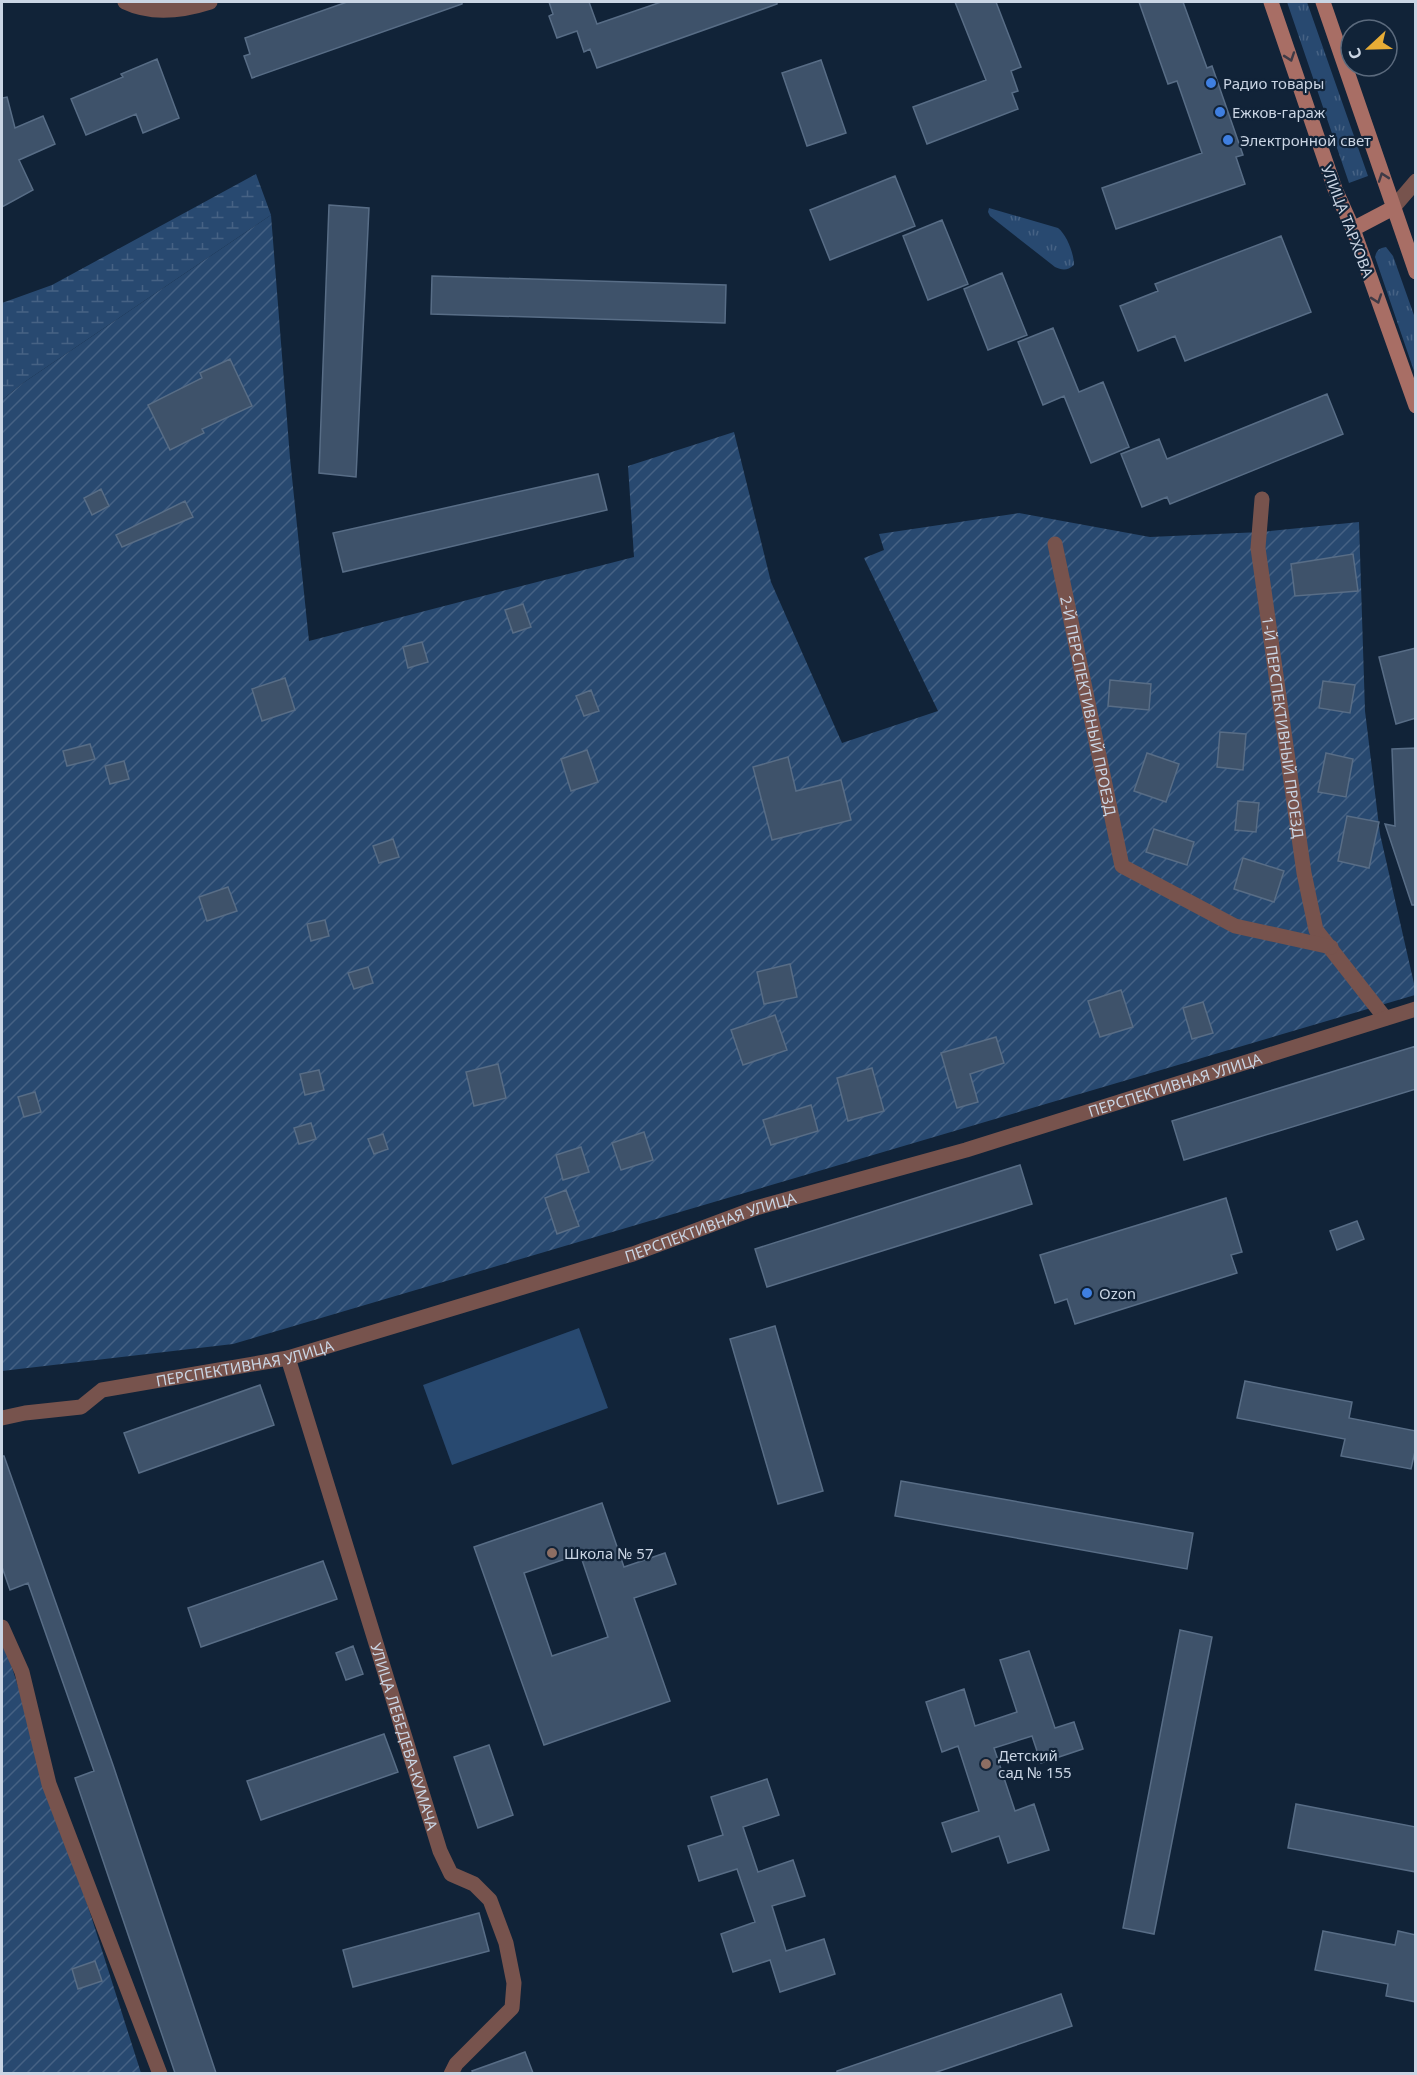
<svg xmlns="http://www.w3.org/2000/svg" width="1417" height="2075" viewBox="0 0 1417 2075" font-family="'Noto Sans',sans-serif">
	<style>
		.grass { fill: url(#grass-tufts) }
		.wetland { fill: url(#wetland-marsh) }
		.garden { fill: url(#garden-furrows) }
		.pitch { fill: #284970 }
		.building { fill: #3e526a; stroke: #586d86; stroke-width: 1.5; fill-rule: evenodd }
		.lines { fill: none; stroke-linecap: round; stroke-linejoin: round }
		.street { stroke: #77534d; stroke-width: 15 }
		.secondary { stroke: #a86e65; stroke-width: 15 }
		.oneway { stroke: #3e3a46 }
		.shop-dot { fill: #3f7fe0; stroke: #112338; stroke-width: 2 }
		.education-dot { fill: #8d6e63; stroke: #112338; stroke-width: 2 }
		.labels { text-anchor: middle; dominant-baseline: central; stroke-width: 4.5; stroke-linejoin: round; paint-order: stroke }
		.poi-label { font-size: 15px; fill: #cad5e4; stroke: #112338; text-anchor: start }
		.street-label { font-size: 15px; fill: #cad5e4; stroke: #112338 }
	</style>
	<defs>
		<pattern id="grass-tufts" width="24" height="20" patternUnits="userSpaceOnUse" patternTransform="scale(1.5)"><rect width="24" height="20" fill="#284970"/><path d="M3 7l-1-3M5 7V3M7 7l1-3M15 17l-1-3M17 17v-4M19 17l1-3" fill="none" stroke="#466284"/></pattern>
		<pattern id="wetland-marsh" width="20" height="14" patternUnits="userSpaceOnUse" patternTransform="scale(1.5)"><rect width="20" height="14" fill="#284970"/><path d="M1 5h8M5 5V1M11 12h8M15 12V8" fill="none" stroke="#466284"/></pattern>
		<pattern id="garden-furrows" width="10" height="10" patternUnits="userSpaceOnUse" patternTransform="scale(1.5)"><rect width="10" height="10" fill="#284970"/><path d="M-1 1l2-2M0 10L10 0M9 11l2-2" fill="none" stroke="#466284"/></pattern>
	</defs>
	<rect width="100%" height="100%" fill="#112338"/>
	<path class="grass" d="M 1287,2 L 1307,2 L 1368,176 L 1349,183 Z
		M 989,208 L 1058,228 C 1067,235 1074,254 1074,265 C 1067,271 1062,270 1055,267 L 990,216 L 988,212 Z
		M 1386,247 L 1393,256 L 1415,318 L 1415,374 L 1375,257 C 1377,250 1379,248 1386,247 Z"/>
	<path class="wetland" d="M 256,174 L 271,215 L 23,383 L 2,400 L 2,303 L 52,285 Z"/>
	<path class="garden" d="M 271,215 L 290,458 L 309,641 L 634,557 L 628,466 L 734,432 L 771,582 L 842,743 L 938,711 L 864,558 L 884,550 L 879,534 L 1019,513 L 1150,537 L 1261,532 L 1359,522 L 1365,711 L 1380,834 L 1415,988 L 1415,995 L 233,1344 L 2,1371 L 2,400 L 23,383 Z
		M 2,1636 L 141,2073 L 2,2073 Z"/>
	<path class="pitch" d="M 579,1328 L 608,1408 L 452,1465 L 423,1385 Z"/>
	<path class="building" d="M 347,2 L 462,2 L 462,4 L 252,78 L 244,56 L 250,54 L 245,38 Z
		M 549,2 L 589,2 L 597,24 L 661,2 L 777,2 L 777,4 L 597,68 L 590,49 L 584,52 L 577,31 L 557,38 L 549,16 L 553,14 Z
		M 955,2 L 996,2 L 1021,67 L 1011,71 L 1018,91 L 1012,93 L 1018,109 L 927,144 L 913,107 L 986,80 Z
		M 1139,2 L 1183,2 L 1207,68 L 1212,66 L 1243,155 L 1236,157 L 1245,184 L 1116,229 L 1102,188 L 1202,153 L 1177,81 L 1168,84 Z
		M 157,59 L 179,118 L 143,133 L 136,114 L 86,135 L 71,99 L 123,77 L 121,74 Z
		M 821,60 L 846,133 L 807,146 L 782,73 Z
		M 7,97 L 15,128 L 43,116 L 55,144 L 19,160 L 33,190 L 2,207 L 2,98 Z
		M 895,176 L 915,226 L 830,260 L 810,210 Z
		M 329,205 L 369,208 L 356,477 L 319,473 Z
		M 942,220 L 968,284 L 928,300 L 903,236 Z
		M 1281,236 L 1311,312 L 1185,361 L 1175,336 L 1138,351 L 1120,306 L 1158,291 L 1155,284 Z
		M 1002,273 L 1027,335 L 988,350 L 964,289 Z
		M 432,276 L 726,285 L 725,323 L 431,314 Z
		M 1053,328 L 1079,392 L 1103,382 L 1129,447 L 1091,463 L 1064,396 L 1043,405 L 1018,342 Z
		M 230,359 L 252,406 L 202,429 L 204,433 L 170,450 L 148,405 L 202,378 L 200,373 Z
		M 1327,394 L 1343,434 L 1170,504 L 1167,497 L 1142,507 L 1121,454 L 1159,439 L 1167,459 Z
		M 598,474 L 607,510 L 343,572 L 333,533 Z
		M 101,489 L 109,506 L 92,515 L 84,498 Z
		M 185,501 L 193,517 L 122,547 L 116,535 Z
		M 1353,554 L 1358,591 L 1295,596 L 1291,564 Z
		M 523,604 L 531,627 L 513,633 L 505,610 Z
		M 422,642 L 428,662 L 408,668 L 403,647 Z
		M 1416,648 L 1416,718 L 1396,724 L 1379,657 Z
		M 285,678 L 295,710 L 262,721 L 252,689 Z
		M 1110,680 L 1151,684 L 1149,710 L 1108,706 Z
		M 1323,681 L 1355,685 L 1350,713 L 1319,708 Z
		M 591,690 L 599,711 L 584,716 L 576,696 Z
		M 1220,732 L 1246,734 L 1243,770 L 1217,767 Z
		M 90,744 L 95,759 L 67,766 L 63,751 Z
		M 1416,748 L 1416,905 L 1412,905 L 1385,824 L 1395,826 L 1392,749 Z
		M 587,750 L 598,782 L 571,791 L 561,759 Z
		M 1147,753 L 1179,764 L 1166,802 L 1134,791 Z
		M 1326,753 L 1353,759 L 1346,797 L 1318,792 Z
		M 788,757 L 796,791 L 841,780 L 851,820 L 772,840 L 753,767 Z
		M 124,761 L 129,779 L 110,784 L 105,766 Z
		M 1238,801 L 1259,803 L 1256,832 L 1235,830 Z
		M 1347,816 L 1379,822 L 1369,868 L 1338,861 Z
		M 1154,829 L 1194,842 L 1187,865 L 1146,852 Z
		M 393,839 L 399,857 L 379,863 L 373,846 Z
		M 1243,858 L 1284,871 L 1274,902 L 1234,889 Z
		M 228,887 L 237,911 L 207,921 L 199,897 Z
		M 325,920 L 329,936 L 311,941 L 307,924 Z
		M 790,964 L 797,997 L 764,1004 L 757,972 Z
		M 368,967 L 373,983 L 354,989 L 348,973 Z
		M 1121,990 L 1133,1027 L 1100,1037 L 1088,1001 Z
		M 1203,1002 L 1213,1033 L 1192,1039 L 1183,1008 Z
		M 775,1015 L 787,1050 L 743,1065 L 731,1030 Z
		M 996,1037 L 1004,1063 L 970,1074 L 978,1102 L 957,1108 L 941,1053 Z
		M 1416,1046 L 1416,1089 L 1184,1160 L 1172,1121 Z
		M 498,1064 L 506,1098 L 474,1106 L 466,1072 Z
		M 872,1068 L 884,1111 L 848,1121 L 837,1078 Z
		M 319,1070 L 324,1090 L 305,1095 L 300,1074 Z
		M 35,1092 L 41,1112 L 24,1117 L 18,1097 Z
		M 811,1105 L 818,1131 L 771,1145 L 763,1120 Z
		M 311,1123 L 316,1139 L 299,1144 L 294,1128 Z
		M 644,1132 L 653,1160 L 621,1170 L 612,1143 Z
		M 383,1134 L 388,1149 L 374,1154 L 368,1139 Z
		M 581,1147 L 589,1172 L 563,1180 L 556,1155 Z
		M 1020,1165 L 1032,1204 L 767,1287 L 755,1249 Z
		M 566,1190 L 579,1226 L 557,1234 L 545,1198 Z
		M 1226,1198 L 1242,1252 L 1231,1255 L 1237,1273 L 1075,1324 L 1067,1299 L 1055,1303 L 1040,1255 Z
		M 1357,1221 L 1364,1239 L 1337,1250 L 1330,1231 Z
		M 775,1326 L 823,1491 L 778,1504 L 730,1339 Z
		M 1245,1381 L 1352,1402 L 1349,1418 L 1416,1431 L 1416,1447 L 1411,1469 L 1341,1456 L 1345,1439 L 1237,1418 Z
		M 260,1385 L 274,1425 L 139,1473 L 124,1433 Z
		M 2,1456 L 4,1456 L 113,1765 L 216,2073 L 175,2073 L 75,1778 L 94,1771 L 28,1583 L 10,1590 L 2,1567 Z
		M 901,1481 L 1193,1533 L 1187,1569 L 895,1516 Z
		M 602,1503 L 624,1567 L 665,1553 L 676,1584 L 634,1598 L 670,1701 L 544,1745 L 474,1547 ZM 580,1554 L 608,1637 L 552,1656 L 524,1573 Z
		M 323,1561 L 337,1599 L 201,1647 L 188,1608 Z
		M 1180,1630 L 1212,1637 L 1154,1934 L 1123,1928 Z
		M 353,1646 L 363,1674 L 346,1680 L 336,1653 Z
		M 1029,1651 L 1055,1728 L 1074,1722 L 1083,1749 L 1041,1763 L 1032,1736 L 994,1748 L 1015,1811 L 1034,1804 L 1049,1850 L 1008,1863 L 999,1836 L 952,1852 L 942,1823 L 979,1811 L 958,1746 L 942,1752 L 926,1702 L 964,1689 L 975,1726 L 1017,1712 L 1000,1660 Z
		M 384,1734 L 398,1772 L 261,1820 L 247,1781 Z
		M 489,1745 L 513,1815 L 478,1828 L 454,1757 Z
		M 767,1779 L 779,1815 L 743,1827 L 758,1872 L 793,1860 L 805,1896 L 772,1906 L 786,1951 L 824,1939 L 835,1974 L 780,1992 L 770,1960 L 733,1972 L 721,1934 L 755,1922 L 737,1869 L 699,1881 L 688,1846 L 723,1835 L 711,1797 Z
		M 1296,1804 L 1416,1827 L 1416,1872 L 1288,1848 Z
		M 479,1913 L 489,1951 L 353,1987 L 343,1950 Z
		M 1323,1931 L 1395,1945 L 1398,1931 L 1416,1935 L 1416,2002 L 1386,1996 L 1388,1984 L 1315,1970 Z
		M 95,1961 L 102,1981 L 78,1989 L 72,1969 Z
		M 1061,1994 L 1072,2026 L 934,2073 L 837,2073 L 837,2071 Z
		M 525,2052 L 533,2073 L 473,2073 L 472,2071 Z"/>
	<g class="lines">
		<g class="street">
			<path d="M 125,2 C 152,15 182,11 210,2"/>
			<path d="M 1393,208 L 1416,181"/>
			<path id="s1" d="M 1262,499 L 1258,548 L 1304,873 L 1316,930 L 1385,1018"/>
			<path id="s2" d="M 1055,544 L 1122,866 L 1235,926 L 1331,947"/>
			<path id="s3" d="M 288,1358 L 440,1851 L 451,1874 L 474,1884 L 490,1900 L 506,1943 L 514,1983 L 512,2008 L 456,2064 L 451,2074"/>
			<path id="s4" d="M 2,1418 L 25,1413 L 81,1407 L 102,1390 L 288,1358 L 633,1254 L 756,1208 L 966,1150 L 1416,1009"/>
			<path d="M 2,1627 L 22,1672 L 49,1784 L 160,2074"/>
		</g>
		<path class="secondary" d="M 1271,2 L 1335,189 L 1353,229 L 1416,406
			M 1323,2 L 1416,272
			M 1353,229 L 1393,208"/>
	</g>
	<defs><path id="oneway-chevron" d="M-2-3.5L2.5 0L-2 3.5" fill="none" stroke-width="1.6" stroke-linecap="round" stroke-linejoin="round" transform="scale(1.5)"/></defs>
	<g class="oneway">
		<use href="#oneway-chevron" transform="translate(1290 57) rotate(71)"/>
		<use href="#oneway-chevron" transform="translate(1383 177) rotate(-109)"/>
		<use href="#oneway-chevron" transform="translate(1377 299) rotate(71)"/>
	</g>
	<g class="shop-dot">
		<circle cx="1211" cy="83" r="6"/>
		<circle cx="1220" cy="112" r="6"/>
		<circle cx="1228" cy="140" r="6"/>
		<circle cx="1087" cy="1293" r="6"/>
	</g>
	<g class="education-dot">
		<circle cx="552" cy="1553" r="6"/>
		<circle cx="986" cy="1764" r="6"/>
	</g>
	<g class="labels">
		<g class="poi-label">
			<text x="1223" y="83">Радио товары</text>
			<text x="1232" y="112">Ежков-гараж</text>
			<text x="1240" y="140">Электронной свет</text>
			<text x="1099" y="1293">Ozon</text>
			<text x="564" y="1553">Школа № 57</text>
			<text x="998" y="1755">Детский<tspan x="998" dy="17">сад № 155</tspan></text>
		</g>
		<g class="street-label">
			<text transform="translate(1348 221) rotate(69)">УЛИЦА ТАРХОВА</text>
			<text stroke="none"><textPath href="#s2" startOffset="165">2-Й ПЕРСПЕКТИВНЫЙ ПРОЕЗД</textPath></text>
			<text stroke="none"><textPath href="#s1" startOffset="230">1-Й ПЕРСПЕКТИВНЫЙ ПРОЕЗД</textPath></text>
			<text stroke="none"><textPath href="#s4" startOffset="1224">ПЕРСПЕКТИВНАЯ УЛИЦА</textPath></text>
			<text stroke="none"><textPath href="#s4" startOffset="738">ПЕРСПЕКТИВНАЯ УЛИЦА</textPath></text>
			<text stroke="none"><textPath href="#s4" startOffset="252">ПЕРСПЕКТИВНАЯ УЛИЦА</textPath></text>
			<text stroke="none"><textPath href="#s3" startOffset="396">УЛИЦА ЛЕБЕДЕВА-КУМАЧА</textPath></text>
		</g>
	</g>
	<rect width="1417" height="2075" fill="none" stroke="#cad5e4" stroke-width="6"/>
	<g transform="translate(1369 48) rotate(248)"><circle r="28" fill="#112338" stroke="#5b6a7d" stroke-width="1.5"/>
	<path d="M0-4.5L10 22L0 15L-10 22Z" fill="#e7ac36"/>
	<text y="-9" font-size="16" font-weight="bold" text-anchor="middle" fill="#cad5e4">С</text>
	</g>
</svg>
